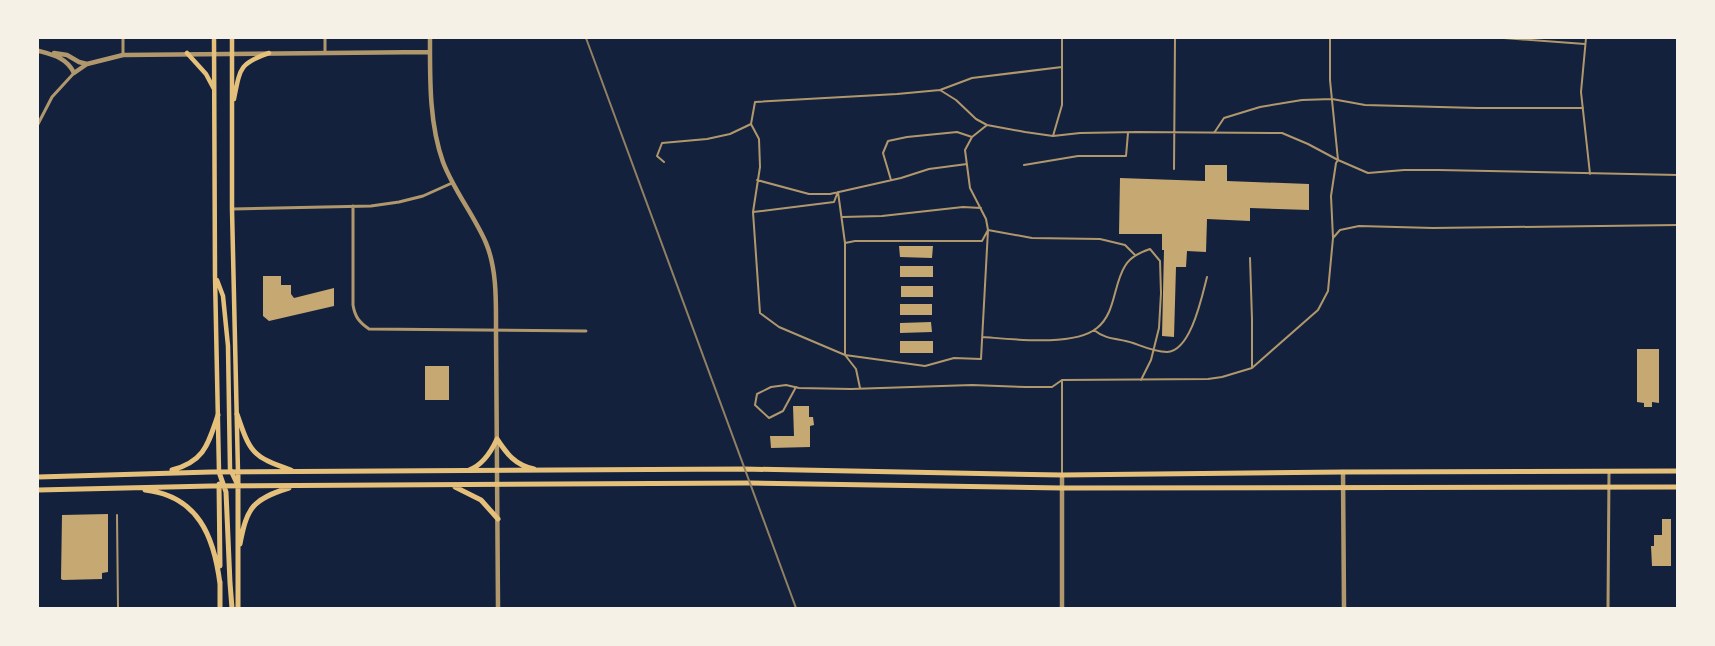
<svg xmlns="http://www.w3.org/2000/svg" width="1715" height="646" viewBox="0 0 1715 646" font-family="Helvetica,sans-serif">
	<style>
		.building { fill: #c6a872 }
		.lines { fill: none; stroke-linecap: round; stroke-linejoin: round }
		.service { stroke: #b1986c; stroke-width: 2 }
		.minor { stroke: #b1986c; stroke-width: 3 }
		.tertiary { stroke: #b1986c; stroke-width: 4.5 }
		.secondary { stroke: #e5c07b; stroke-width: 4.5 }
		.primary { stroke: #e5c07b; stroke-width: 5 }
		.rail { stroke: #918062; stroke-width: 2 }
	</style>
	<rect width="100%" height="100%" fill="#14213d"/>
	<path class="building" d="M 1205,165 L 1227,165 L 1227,181 L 1309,184 L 1309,210 L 1250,208 L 1250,221 L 1207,219 L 1206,252 L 1187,251 L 1186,267 L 1176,267 L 1174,337 L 1162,336 L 1164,250 L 1162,250 L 1162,234 L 1119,234 L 1120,178 L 1205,181 Z
		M 899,246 L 933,246 L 932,258 L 900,257 Z
		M 900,266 L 933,266 L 933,277 L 900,277 Z
		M 263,276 L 281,276 L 281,285 L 291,285 L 291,294 L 294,298 L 334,288 L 334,306 L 269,321 L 263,316 Z
		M 901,286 L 933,286 L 933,297 L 901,297 Z
		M 900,304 L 932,304 L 932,315 L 900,315 Z
		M 931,322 L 932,332 L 900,333 L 900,323 Z
		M 900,341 L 933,341 L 933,353 L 900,353 Z
		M 1637,349 L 1659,349 L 1659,403 L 1652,402 L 1652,407 L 1644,407 L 1644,403 L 1637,402 Z
		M 425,366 L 449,366 L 449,400 L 425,400 Z
		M 793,406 L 809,406 L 809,417 L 813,417 L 814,425 L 810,426 L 810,447 L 771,448 L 770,436 L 794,436 Z
		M 108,514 L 108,572 L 102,573 L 102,579 L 63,580 L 61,579 L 62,515 Z
		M 1662,519 L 1671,519 L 1671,566 L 1652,566 L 1651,546 L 1654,546 L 1654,535 L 1662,535 Z"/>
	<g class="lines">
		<path class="service" d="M 1330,38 L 1330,80 L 1338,160 L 1336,163 L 1331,196 L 1333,238
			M 1504,38 L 1585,44
			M 1586,38 L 1581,92 L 1590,174
			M 940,90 L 972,78 L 1062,67
			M 987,125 L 972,137 L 965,150 L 970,188 L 986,219 L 988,230 L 981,359 L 954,358 L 925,366 L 845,355 L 779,327 L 760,313 L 753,212 L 760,167 L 759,139 L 751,124 L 755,102 L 897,94 L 940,90 L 956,100 L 976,119 L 987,125 L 1025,132 L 1053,136 L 1080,133 L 1137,132 L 1282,133 L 1308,144 L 1338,160 L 1368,173 L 1404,170 L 1439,170 L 1678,175
			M 1214,133 L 1224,118 L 1260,107 L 1302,100 L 1332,99 L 1365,105 L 1477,108 L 1583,108
			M 1053,136 L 1062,105 L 1062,38
			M 664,162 L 657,156 L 662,143 L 707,139 L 730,134 L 751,124
			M 1024,165 L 1078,156 L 1126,156 L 1128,133
			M 1174,169 L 1175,38
			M 757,180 L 809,194 L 830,194 L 901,178 L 929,169 L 967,164
			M 891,180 L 883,153 L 888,141 L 907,137 L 957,132 L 972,137
			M 838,192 L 845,243 L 845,355 L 856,369 L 860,388
			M 753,212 L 834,202 L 837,194
			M 842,217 L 882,216 L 963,207 L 981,208
			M 845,243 L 855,241 L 982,241 L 988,230 L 1032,238 L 1100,239 L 1125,245 L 1135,255
			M 1250,258 L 1252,319 L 1252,368
			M 1094,330 C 1106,340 1118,338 1133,343 C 1144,347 1155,352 1167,352 C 1191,351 1202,296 1207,277
			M 983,337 C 1011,339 1074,347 1097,328 C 1116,313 1113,285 1125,266 C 1130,257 1141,252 1150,249 L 1160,261 L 1161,293 L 1159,328 L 1151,360 L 1141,380
			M 796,387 L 783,411 L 769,418 L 755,405 L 757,394 L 771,387 L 786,385 L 799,388 L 851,389 L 972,385 L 1026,387 L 1052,387 L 1062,380
			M 1062,475 L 1062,380 L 1208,379 L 1222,377 L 1252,368 L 1318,310 L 1328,291 L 1333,238 L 1340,230 L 1359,226 L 1433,228 L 1678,225
			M 117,515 L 118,608"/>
		<path class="minor" d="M 123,38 L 123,55
			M 325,53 L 325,38
			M 38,124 L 52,97 L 74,73
			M 353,206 L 353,305 C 355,317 359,322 369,329 L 586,331
			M 232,209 L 371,206 L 399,202 L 423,196 L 452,183
			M 1608,608 L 1609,472"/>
		<path class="tertiary" d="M 430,38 C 430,78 429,123 443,162 C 454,191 474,215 486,243 C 497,269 496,302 496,330 L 498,608
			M 39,51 C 54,55 67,58 74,73 L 87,64 L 123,55 L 430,52
			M 54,53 L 67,55 L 79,62 L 87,64
			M 1343,472 L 1344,608
			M 1062,608 L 1062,475"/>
		<path class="secondary" d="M 214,38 L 215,276 L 219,472
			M 232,38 L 232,209 L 238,472
			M 187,53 L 206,74 L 214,89
			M 234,99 C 240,69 239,63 269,53
			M 217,280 L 223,296 L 228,346 L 230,469 L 238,486"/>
		<path class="primary" d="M 237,414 C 250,452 252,457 291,470
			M 497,439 C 507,454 515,465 534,469
			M 172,470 C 205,461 208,444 218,415
			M 469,470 C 483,465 491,452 497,439
			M 219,472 L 226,492 L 230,583 L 232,608
			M 238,472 L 238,608
			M 38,477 L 211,472 L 744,469 L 1062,475 L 1343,472 L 1678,471
			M 219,484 L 220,566
			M 455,487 L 481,500 L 498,519
			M 38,490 L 211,486 L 749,483 L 1062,488 L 1678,487
			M 145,490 C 198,496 214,536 220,584
			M 240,544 C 247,507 253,499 289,488
			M 220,582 L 220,608"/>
		<path class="rail" d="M 586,38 L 796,608"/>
	</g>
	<rect width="1715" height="646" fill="none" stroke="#f6f1e7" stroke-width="78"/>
</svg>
